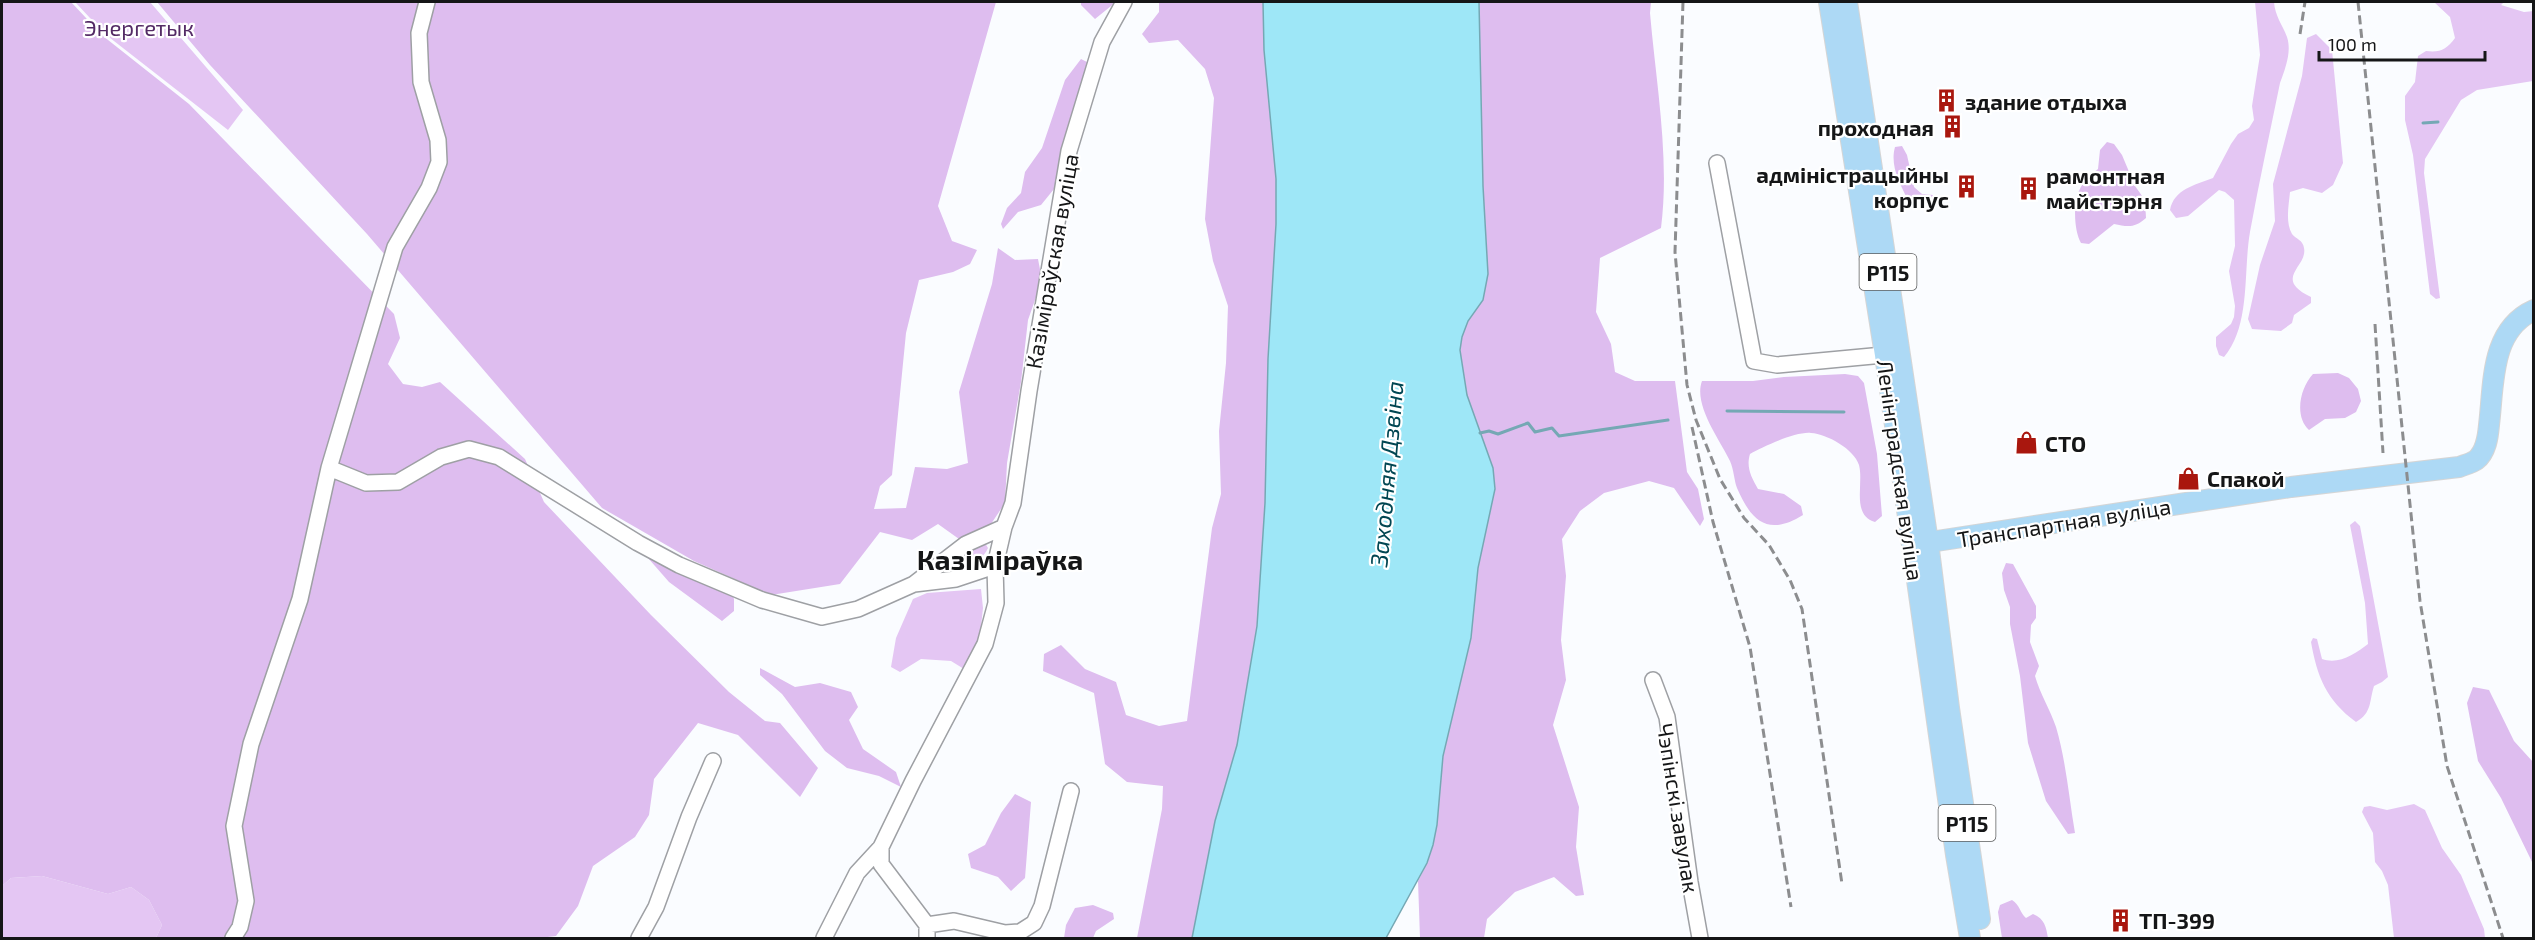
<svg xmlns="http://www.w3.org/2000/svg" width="2535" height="940" viewBox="0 0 2535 940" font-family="'Exo 2',sans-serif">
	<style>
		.green { fill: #e4c6f3 }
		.forest { fill: #debdef }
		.water { fill: #9ee7f7; stroke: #75a8b4; stroke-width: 1.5 }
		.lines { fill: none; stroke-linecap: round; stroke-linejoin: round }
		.stream { stroke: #75a8b4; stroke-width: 3 }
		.minor-casing { stroke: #9ea0a4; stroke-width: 18 }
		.major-casing { stroke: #d5d5d5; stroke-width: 22 }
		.minor { stroke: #fff; stroke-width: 15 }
		.major { stroke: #add9f5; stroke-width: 20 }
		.rail { stroke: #8c8d8f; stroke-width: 3; stroke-dasharray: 9 4.5; stroke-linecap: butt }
		.labels { text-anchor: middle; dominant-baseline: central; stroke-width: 4.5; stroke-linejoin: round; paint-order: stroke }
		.shield { fill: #fff; stroke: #5b5c5d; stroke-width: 1.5 }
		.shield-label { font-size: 21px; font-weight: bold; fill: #151617 }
		.park-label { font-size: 22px; fill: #542b66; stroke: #fff }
		.poi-label { font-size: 22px; font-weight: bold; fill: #151617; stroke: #fff; text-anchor: start }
		.street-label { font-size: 22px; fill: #151617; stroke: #fff }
		.water-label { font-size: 24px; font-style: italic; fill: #004652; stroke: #fff }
		.district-label { font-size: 28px; font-weight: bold; fill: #151617; stroke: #fff }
	</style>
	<rect width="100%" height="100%" fill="#fafcff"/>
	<path class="green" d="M 75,2 L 150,2 L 243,110 L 228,130 L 105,34 Z
		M 2255,2 L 2274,2 C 2275,16 2282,24 2287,37 C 2292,52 2285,69 2280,83 C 2270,132 2259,182 2250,232 C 2243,272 2251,325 2224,357 L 2219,355 L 2216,346 L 2216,337 L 2231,324 L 2234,317 L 2235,306 L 2229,271 L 2235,246 L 2234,200 L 2225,192 L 2219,190 L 2188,216 L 2176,218 L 2170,210 C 2174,189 2195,185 2213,178 L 2231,144 L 2238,134 L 2249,128 L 2254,120 L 2252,106 L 2260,55 Z
		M 2434,2 L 2504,2 L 2501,5 L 2524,12 L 2534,11 L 2533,81 L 2477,90 L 2461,100 L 2425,159 L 2424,173 L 2440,298 L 2436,299 L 2430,294 L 2413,155 L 2405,120 L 2405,96 L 2415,82 L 2418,56 L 2426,51 C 2440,53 2447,49 2455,38 L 2450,17 Z
		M 2316,34 L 2332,50 L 2343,163 L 2333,185 L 2322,193 L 2303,188 L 2290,192 C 2289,204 2285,222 2292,234 C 2296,239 2303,240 2304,248 C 2308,267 2272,278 2311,297 L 2311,303 L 2294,315 L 2292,323 L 2281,331 L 2252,329 L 2248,319 L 2260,265 L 2275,221 L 2273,184 L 2302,76 L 2307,38 Z
		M 2355,521 L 2360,526 L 2388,677 L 2382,682 L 2374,686 C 2369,702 2372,713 2356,722 C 2326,700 2317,676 2311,642 L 2313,638 L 2317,639 L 2322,659 C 2339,665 2355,654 2368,644 L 2365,603 L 2350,525 Z
		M 985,543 L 988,548 C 980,566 959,567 941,571 L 975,546 Z
		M 981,589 L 983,608 L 979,645 L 964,669 L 951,661 L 921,659 L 900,672 L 891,667 L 896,638 L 913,599 L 927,593 Z
		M 2414,804 L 2425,810 L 2442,848 L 2461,875 L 2484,929 L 2485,938 L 2394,938 L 2388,885 L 2382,871 L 2375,862 L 2373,833 L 2362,812 L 2364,807 L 2370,806 L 2387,810 Z
		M 42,876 L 108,894 L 131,887 L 149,900 L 162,925 L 156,938 L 2,938 L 2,886 L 11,878 Z"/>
	<path class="forest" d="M 2,2 L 71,2 L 103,36 L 189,104 L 394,314 L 400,338 L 388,364 L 403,384 L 422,387 L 440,382 L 525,459 L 544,502 L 651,615 L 729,692 L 765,721 L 780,723 L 818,768 L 800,797 L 738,735 L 698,723 L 654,779 L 649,815 L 635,837 L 593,866 L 578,906 L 556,936 L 539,938 L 156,938 L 162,925 L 149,900 L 131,887 L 108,894 L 42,876 L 11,878 L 2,886 Z
		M 157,2 L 996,2 L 938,206 L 952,241 L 977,250 L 970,264 L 953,272 L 919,280 L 906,333 L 892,475 L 880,486 L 874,509 L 906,508 L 915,467 L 947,469 L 968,463 L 959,392 L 992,284 L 998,248 L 1015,260 L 1038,259 L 1042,280 L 1028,320 L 1021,382 L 1007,463 L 1005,503 L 991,524 L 959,539 L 938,524 L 912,540 L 880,532 L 840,584 L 771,595 L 694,561 L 602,508 L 367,234 L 210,65 Z
		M 1081,2 L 1116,2 L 1095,19 L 1081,5 Z
		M 1159,2 L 1263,2 L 1276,179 L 1276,224 L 1268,359 L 1265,503 L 1257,626 L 1237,745 L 1215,821 L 1192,938 L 1137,938 L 1162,809 L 1163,786 L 1127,782 L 1105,764 L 1094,693 L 1043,671 L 1044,654 L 1061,645 L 1085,669 L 1116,682 L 1126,715 L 1159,726 L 1187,721 L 1212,528 L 1221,494 L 1219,431 L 1226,363 L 1228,306 L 1213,261 L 1205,219 L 1214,98 L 1205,69 L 1178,40 L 1149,43 L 1142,34 L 1159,12 Z
		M 1479,2 L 1651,2 L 1650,13 C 1656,83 1670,158 1661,228 L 1600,258 L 1596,312 L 1611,344 L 1615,372 L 1635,381 L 1675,381 L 1687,472 L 1698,489 L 1704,519 L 1700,526 L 1674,488 L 1649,481 L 1604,493 L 1580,511 L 1562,539 L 1566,576 L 1561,640 L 1566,680 L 1553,725 L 1579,807 L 1576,847 L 1584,895 L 1576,896 L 1554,877 L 1515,892 L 1487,919 L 1484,938 L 1420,938 L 1418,881 L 1427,863 L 1437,825 L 1443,756 L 1471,638 L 1478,568 L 1495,489 L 1493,468 L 1467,395 L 1460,350 L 1462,337 L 1468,321 L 1483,300 L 1488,274 L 1483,186 Z
		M 1081,59 L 1087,62 L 1054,189 L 1041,205 L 1018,212 L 1003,229 L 1001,224 L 1007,208 L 1021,193 L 1025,172 L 1042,148 L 1065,80 Z
		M 2107,142 L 2114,144 L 2122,155 L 2135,186 L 2145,200 L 2146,218 C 2135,228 2128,227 2114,224 L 2089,244 L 2081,243 C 2074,231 2073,204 2079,191 C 2083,181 2090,175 2098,169 L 2100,150 Z
		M 1902,146 L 1907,155 L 1914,187 L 1922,194 L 1933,195 L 1934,202 L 1928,204 L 1907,198 C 1899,182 1890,165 1895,147 Z
		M 2338,373 L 2349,378 L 2358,389 L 2361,401 L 2356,412 L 2345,418 L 2325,419 L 2309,430 C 2294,416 2300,388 2313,374 Z
		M 1845,374 L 1858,376 L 1864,383 L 1877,454 L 1882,516 L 1875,522 C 1851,515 1864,484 1859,465 C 1854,449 1827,434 1811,433 C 1797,431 1762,447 1750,454 C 1746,467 1751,477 1758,489 L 1784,494 L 1801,506 L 1803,515 C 1769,536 1752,523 1737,488 C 1734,480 1734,470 1730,461 C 1720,440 1693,405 1702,381 L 1753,381 L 1784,377 Z
		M 648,558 L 730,590 L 734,599 L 734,611 L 722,621 L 669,582 Z
		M 2006,563 L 2013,564 L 2036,606 L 2036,618 L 2031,625 L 2030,642 L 2039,666 L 2035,676 C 2040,694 2050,709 2056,727 C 2066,761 2069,798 2075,833 L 2068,834 L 2046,801 L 2028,743 L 2020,676 L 2010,624 L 2010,607 L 2004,590 L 2002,573 Z
		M 760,668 L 795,687 L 820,683 L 851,692 L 858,707 L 849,720 L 863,749 L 896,772 L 901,787 L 879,776 L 847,768 L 825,751 L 782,694 L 760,675 Z
		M 2473,687 L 2489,690 L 2514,741 L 2533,762 L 2533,864 L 2501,798 L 2478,761 L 2467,703 Z
		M 1015,794 L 1031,802 L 1025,878 L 1011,891 L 998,877 L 971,868 L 968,854 L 985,845 L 1001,813 Z
		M 2012,900 C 2020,905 2020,913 2026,918 L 2033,914 C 2045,919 2046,927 2048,938 L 2002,938 L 1998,912 L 2000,905 Z
		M 1093,905 L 1113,913 L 1114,919 L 1096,931 L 1093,938 L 1064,938 L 1066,925 L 1075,908 Z"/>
	<path class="water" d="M 1263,2 L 1479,2 L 1483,186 L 1488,274 L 1483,300 L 1468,321 L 1462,337 L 1460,350 L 1467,395 L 1493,468 L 1495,489 L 1478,568 L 1471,638 L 1443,756 L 1437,825 L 1433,845 L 1427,863 L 1386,938 L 1192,938 L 1215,821 L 1237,745 L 1257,626 L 1265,503 L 1268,359 L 1276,224 L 1276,179 L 1264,50 Z"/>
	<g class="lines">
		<path class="stream" d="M 2423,123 L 2438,122
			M 1727,411 L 1844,412
			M 1480,433 L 1489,431 L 1498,434 L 1528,423 L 1535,432 L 1552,428 L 1559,436 L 1668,420"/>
		<defs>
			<path id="minor" d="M 1717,163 L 1754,361 L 1777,365 L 1894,354
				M 329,468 L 366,483 L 398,482 L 441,457 L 469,449 L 499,457 L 638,543 L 679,565 L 762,600 L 822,617 L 858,609 L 914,584 L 966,544 L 1004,527
				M 914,584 L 956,579 L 995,566
				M 1653,680 L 1667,717 L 1690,882 L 1700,938
				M 881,847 L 881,864 L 927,925 L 927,938
				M 927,925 L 954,921 L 1005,933 L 1020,932 L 1034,923 L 1042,906 L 1071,791
				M 233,938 L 240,927 L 246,901 L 234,826 L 251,744 L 300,599 L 329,468 L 395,247 L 429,188 L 439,162 L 438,140 L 421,82 L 419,33 L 427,2
				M 639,938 L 656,907 L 689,817 L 713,761
				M 824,938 L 857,873 L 881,847 L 913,781 L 985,644 L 996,603 L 995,566 L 1004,527 L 1013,503 L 1029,391 L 1069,151 L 1102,42 L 1124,2"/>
			<path id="major" d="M 1829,2 L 1885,355 L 1956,855 L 1970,938
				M 1847,2 L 1928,542 L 1949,708 L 1980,919
				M 1917,544 L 2291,487 L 2459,467 C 2464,465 2472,463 2476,460 C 2486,452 2488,437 2489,425 C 2494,384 2490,330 2534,310"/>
		</defs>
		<use href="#minor" class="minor-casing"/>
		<use href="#major" class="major-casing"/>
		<use href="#minor" class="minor"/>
		<use href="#major" class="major"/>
		<path class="rail" d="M 1683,2 L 1675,252 L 1687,385 L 1696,420 L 1720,479 L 1744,518 L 1769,545 L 1790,580 L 1802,609 L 1842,884
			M 2358,2 L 2420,601 L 2447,766 L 2503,938
			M 2300,34 L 2305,2
			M 2375,324 L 2383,453
			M 1692,427 L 1713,522 L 1750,647 L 1791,907"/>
	</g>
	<defs>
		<symbol id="building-bare" viewBox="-9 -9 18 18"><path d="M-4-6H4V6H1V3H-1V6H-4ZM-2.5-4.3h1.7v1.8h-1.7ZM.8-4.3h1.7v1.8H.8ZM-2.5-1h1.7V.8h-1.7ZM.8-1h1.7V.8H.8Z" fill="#a9170e" stroke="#fff" stroke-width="2.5" paint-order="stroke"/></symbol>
		<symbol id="shop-bare" viewBox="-9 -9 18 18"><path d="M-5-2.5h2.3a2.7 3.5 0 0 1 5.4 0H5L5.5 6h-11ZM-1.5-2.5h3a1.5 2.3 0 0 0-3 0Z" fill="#a9170e" stroke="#fff" stroke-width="2.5" paint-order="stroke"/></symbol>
	</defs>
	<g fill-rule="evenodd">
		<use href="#building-bare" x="1930" y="84" width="33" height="33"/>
		<use href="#building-bare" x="1936" y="110" width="33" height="33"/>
		<use href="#building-bare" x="1950" y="170" width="33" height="33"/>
		<use href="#building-bare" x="2012" y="172" width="33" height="33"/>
		<use href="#shop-bare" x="2010" y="426" width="33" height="33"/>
		<use href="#shop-bare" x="2172" y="462" width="33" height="33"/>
		<use href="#building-bare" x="2104" y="904" width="33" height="33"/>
	</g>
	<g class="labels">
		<g class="shield">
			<rect x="1859.5" y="254" width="57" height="36" rx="4.5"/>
			<rect x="1938.5" y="805" width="57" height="36" rx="4.5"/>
		</g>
		<g class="shield-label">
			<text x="1888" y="272">Р115</text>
			<text x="1967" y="823">Р115</text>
		</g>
		<g class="park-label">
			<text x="139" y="27">Энергетык</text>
		</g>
		<g class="poi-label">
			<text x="1965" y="101">здание отдыха</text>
			<text x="1934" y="127" text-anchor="end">проходная</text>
			<text x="1949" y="174" text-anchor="end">адміністрацыйны<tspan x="1949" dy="25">корпус</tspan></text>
			<text x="2046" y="175">рамонтная<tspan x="2046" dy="25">майстэрня</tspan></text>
			<text x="2045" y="443">СТО</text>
			<text x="2207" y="478">Спакой</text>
			<text x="2139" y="920">ТП-399</text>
		</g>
		<g class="street-label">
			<text transform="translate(1051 261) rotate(-80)">Казіміраўская вуліца</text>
			<text transform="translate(1901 470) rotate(82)">Ленінградская вуліца</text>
			<text transform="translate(2064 522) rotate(-9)">Транспартная вуліца</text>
			<text transform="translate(1679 808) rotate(81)">Чэпінскі завулак</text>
		</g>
		<g class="water-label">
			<text transform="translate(1386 474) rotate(-85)">Заходняя Дзвіна</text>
		</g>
		<g class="district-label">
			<text x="1000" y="559">Казіміраўка</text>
		</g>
	</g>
	<rect width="2535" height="940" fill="none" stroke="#151617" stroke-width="6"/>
	<path d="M2319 51v9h166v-9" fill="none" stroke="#151617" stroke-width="3"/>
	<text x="2328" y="51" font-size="18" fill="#151617" stroke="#ffffff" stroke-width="4.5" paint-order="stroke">100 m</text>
</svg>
